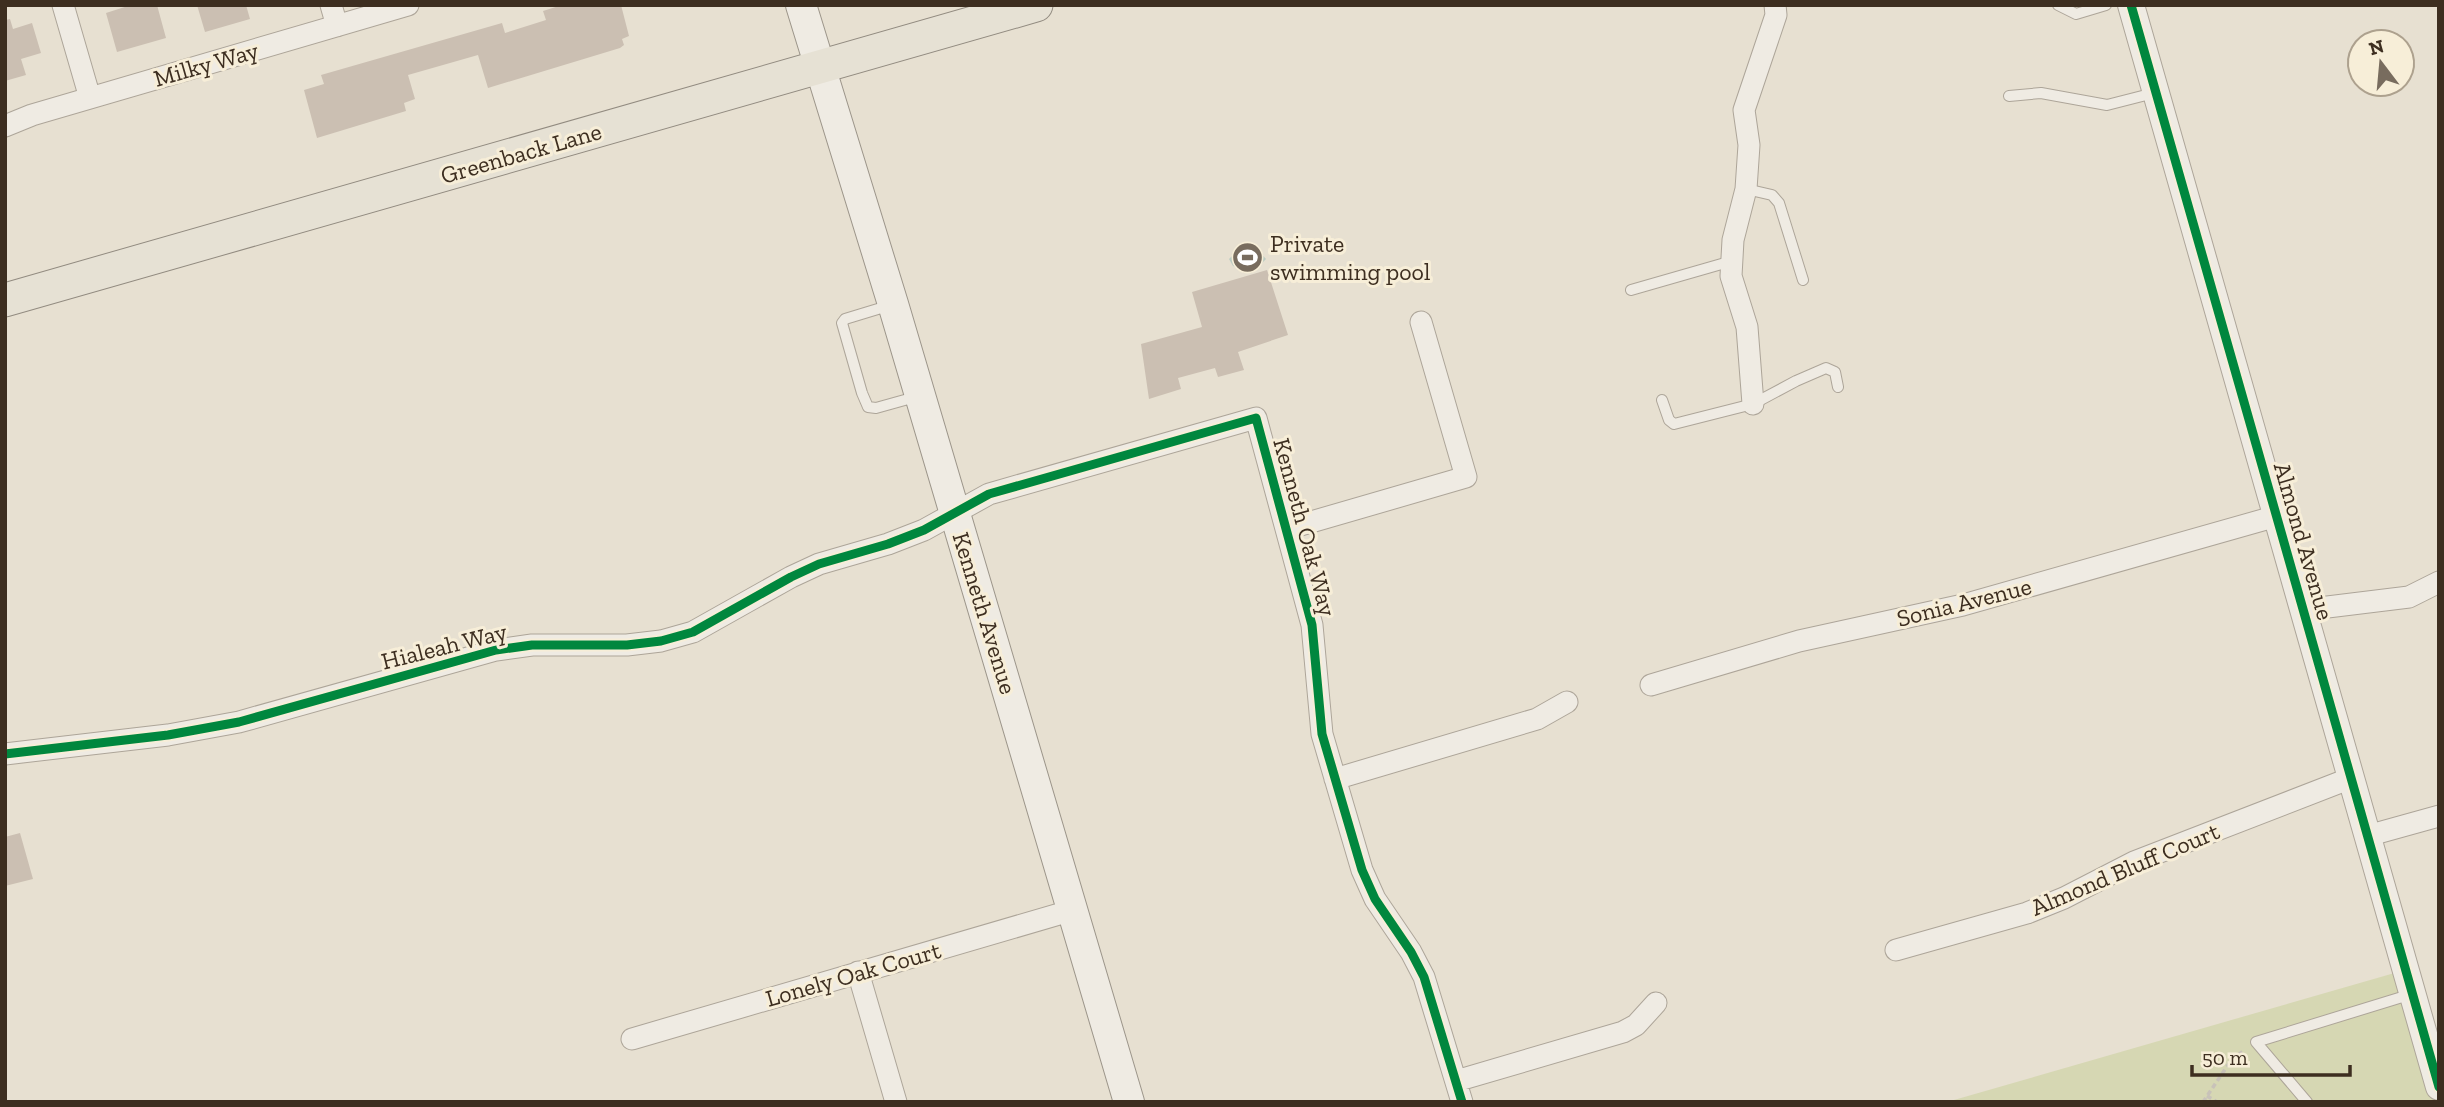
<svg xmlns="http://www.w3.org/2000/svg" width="2444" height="1107" viewBox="0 0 2444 1107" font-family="'Zilla Slab',serif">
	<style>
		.green { fill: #d6d7b3 }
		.water { fill: #bcccc2 }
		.building { fill: #cbbfb2 }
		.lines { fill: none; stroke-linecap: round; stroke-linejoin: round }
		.service-casing { stroke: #ada599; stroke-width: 12 }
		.minor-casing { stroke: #ada599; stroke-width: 23 }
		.tertiary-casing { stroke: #ada599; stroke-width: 28 }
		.secondary-casing { stroke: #9c958a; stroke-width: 32 }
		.primary-casing { stroke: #928b80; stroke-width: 35 }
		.path { stroke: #c8c2b9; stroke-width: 3.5; stroke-dasharray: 5 3.5; stroke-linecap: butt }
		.service { stroke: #efebe3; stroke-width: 10 }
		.minor { stroke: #efebe3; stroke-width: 21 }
		.tertiary { stroke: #efebe3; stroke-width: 26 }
		.secondary { stroke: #efebe3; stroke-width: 30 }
		.primary { stroke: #e6e1d4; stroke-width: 33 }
		.cycleway-casing { stroke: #f7eed8; stroke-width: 13 }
		.cycleway { stroke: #00873e; stroke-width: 9 }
		.labels { text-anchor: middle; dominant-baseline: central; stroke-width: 6; stroke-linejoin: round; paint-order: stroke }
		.street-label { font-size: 24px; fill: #3d2e20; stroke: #f7eed8 }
		.poi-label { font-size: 24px; fill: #3d2e20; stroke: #f7eed8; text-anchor: start }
	</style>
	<rect width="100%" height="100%" fill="#e7e0d1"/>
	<path class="green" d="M 2398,972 L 2436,1102 L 1947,1102 Z"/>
	<path class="water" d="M 1254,246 L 1266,259 L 1257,268 L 1246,264 L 1241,269 L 1233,266 L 1229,259 L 1240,248 L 1245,251 Z"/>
	<path class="building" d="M 131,5 L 157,5 L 166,38 L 117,52 L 106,13 Z
		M 197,5 L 246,5 L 250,19 L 205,32 Z
		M 562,5 L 621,5 L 629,36 L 622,39 L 624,45 L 620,48 L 488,88 L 478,55 L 408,75 L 415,99 L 404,103 L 406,111 L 317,138 L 304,90 L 324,84 L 321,75 L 502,23 L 505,33 L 546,20 L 543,11 Z
		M 10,19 L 13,29 L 32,23 L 41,53 L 21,59 L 26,75 L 5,81 L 5,20 Z
		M 1267,270 L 1288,335 L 1238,352 L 1244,370 L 1218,377 L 1215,368 L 1178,378 L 1181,389 L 1149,399 L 1141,344 L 1202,327 L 1192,292 Z
		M 20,833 L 33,879 L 5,886 L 5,837 Z"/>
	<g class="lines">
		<defs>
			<path id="service" d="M 2058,5 L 2076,14 L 2106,5
				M 2009,96 L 2041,93 L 2107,105 L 2154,93
				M 1746,189 L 1772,195 L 1779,203 L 1803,280
				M 1631,290 L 1732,261
				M 891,305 L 845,319 L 842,323 L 862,393 L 868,407 L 876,408 L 919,396
				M 1662,400 L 1669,420 L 1674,424 L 1753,404 L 1796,381 L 1826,368 L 1835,372 L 1838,387
				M 2307,1102 L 2256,1042 L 2412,994"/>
			<path id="minor" d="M 63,5 L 90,98
				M 331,5 L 337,26
				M 5,126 L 32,115 L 408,5
				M 1753,404 L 1747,327 L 1731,276 L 1733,240 L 1746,189 L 1749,145 L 1744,110 L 1776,15 L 1775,5
				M 1287,529 L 1466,477 L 1421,322
				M 2303,610 L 2409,597 L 2439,582
				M 1651,685 L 1799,641 L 1963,605 L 2277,516
				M 5,754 L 168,735 L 239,722 L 496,650 L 532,645 L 627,645 L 661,641 L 693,632 L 791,577 L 819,564 L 888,544 L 924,530 L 989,494 L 1256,418 L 1312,625 L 1322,734 L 1362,870 L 1375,899 L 1411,952 L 1424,977 L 1462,1102
				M 1335,779 L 1537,719 L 1567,702
				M 2367,836 L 2439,816
				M 1896,950 L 2027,913 L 2064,898 L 2134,862 L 2351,778
				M 858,972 L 896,1102
				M 632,1039 L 1073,910
				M 1456,1081 L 1623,1032 L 1636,1025 L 1656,1003"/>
			<path id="tertiary" d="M 2131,5 L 2439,1087"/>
			<path id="secondary" d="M 801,5 L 893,304 L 1129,1102"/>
			<path id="primary" d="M 5,300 L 1036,5"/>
		</defs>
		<use href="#service" class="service-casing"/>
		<use href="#minor" class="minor-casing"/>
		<use href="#tertiary" class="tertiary-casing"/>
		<use href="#secondary" class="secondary-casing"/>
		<use href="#primary" class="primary-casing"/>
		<path class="path" d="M 2207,1096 L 2217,1102
			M 2203,1102 L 2232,1059 L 2245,1050"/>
		<use href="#service" class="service"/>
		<use href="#minor" class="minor"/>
		<use href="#tertiary" class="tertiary"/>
		<use href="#secondary" class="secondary"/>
		<use href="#primary" class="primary"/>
		<defs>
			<path id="cycleway" d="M 2131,5 L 2439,1087
				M 5,754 L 168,735 L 239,722 L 496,650 L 532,645 L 627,645 L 661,641 L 693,632 L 791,577 L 819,564 L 888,544 L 924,530 L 989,494 L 1256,418 L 1312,625 L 1322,734 L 1362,870 L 1375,899 L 1411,952 L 1424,977 L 1462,1102"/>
		</defs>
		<use href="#cycleway" class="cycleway-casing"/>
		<use href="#cycleway" class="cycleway"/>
	</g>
	<defs>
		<symbol id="stadium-disc" viewBox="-11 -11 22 22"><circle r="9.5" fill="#786c5e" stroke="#f7eed8"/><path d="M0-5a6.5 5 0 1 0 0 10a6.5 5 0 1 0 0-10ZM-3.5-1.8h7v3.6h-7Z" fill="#fff"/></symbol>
	</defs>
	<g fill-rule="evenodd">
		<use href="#stadium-disc" x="1230" y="240" width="35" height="35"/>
	</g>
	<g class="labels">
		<g class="street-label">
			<text transform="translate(206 64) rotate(-16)">Milky Way</text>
			<text transform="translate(521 153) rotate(-16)">Greenback Lane</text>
			<text transform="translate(1305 527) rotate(75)">Kenneth Oak Way</text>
			<text transform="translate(2304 541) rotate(74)">Almond Avenue</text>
			<text transform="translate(1964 602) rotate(-14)">Sonia Avenue</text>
			<text transform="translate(985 613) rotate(73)">Kenneth Avenue</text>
			<text transform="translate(444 646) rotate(-14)">Hialeah Way</text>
			<text transform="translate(2125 869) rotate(-23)">Almond Bluff Court</text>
			<text transform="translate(853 974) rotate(-16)">Lonely Oak Court</text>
		</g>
		<g class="poi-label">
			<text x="1270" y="243">Private<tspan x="1270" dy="28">swimming pool</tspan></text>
		</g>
	</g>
	<rect width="2444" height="1107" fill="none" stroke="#3d2e20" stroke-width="14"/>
	<g transform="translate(2381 63) rotate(344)"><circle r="33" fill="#f7eed8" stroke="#ada18e" stroke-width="2"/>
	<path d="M0-5L12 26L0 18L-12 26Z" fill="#786c5e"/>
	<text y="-10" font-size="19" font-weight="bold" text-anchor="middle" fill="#3d2e20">N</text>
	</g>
	<path d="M2192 1065v10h158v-10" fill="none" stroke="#3d2e20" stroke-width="3.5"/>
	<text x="2202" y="1065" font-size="21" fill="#3d2e20" stroke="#f7eed8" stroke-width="5" paint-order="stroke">50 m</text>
</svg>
